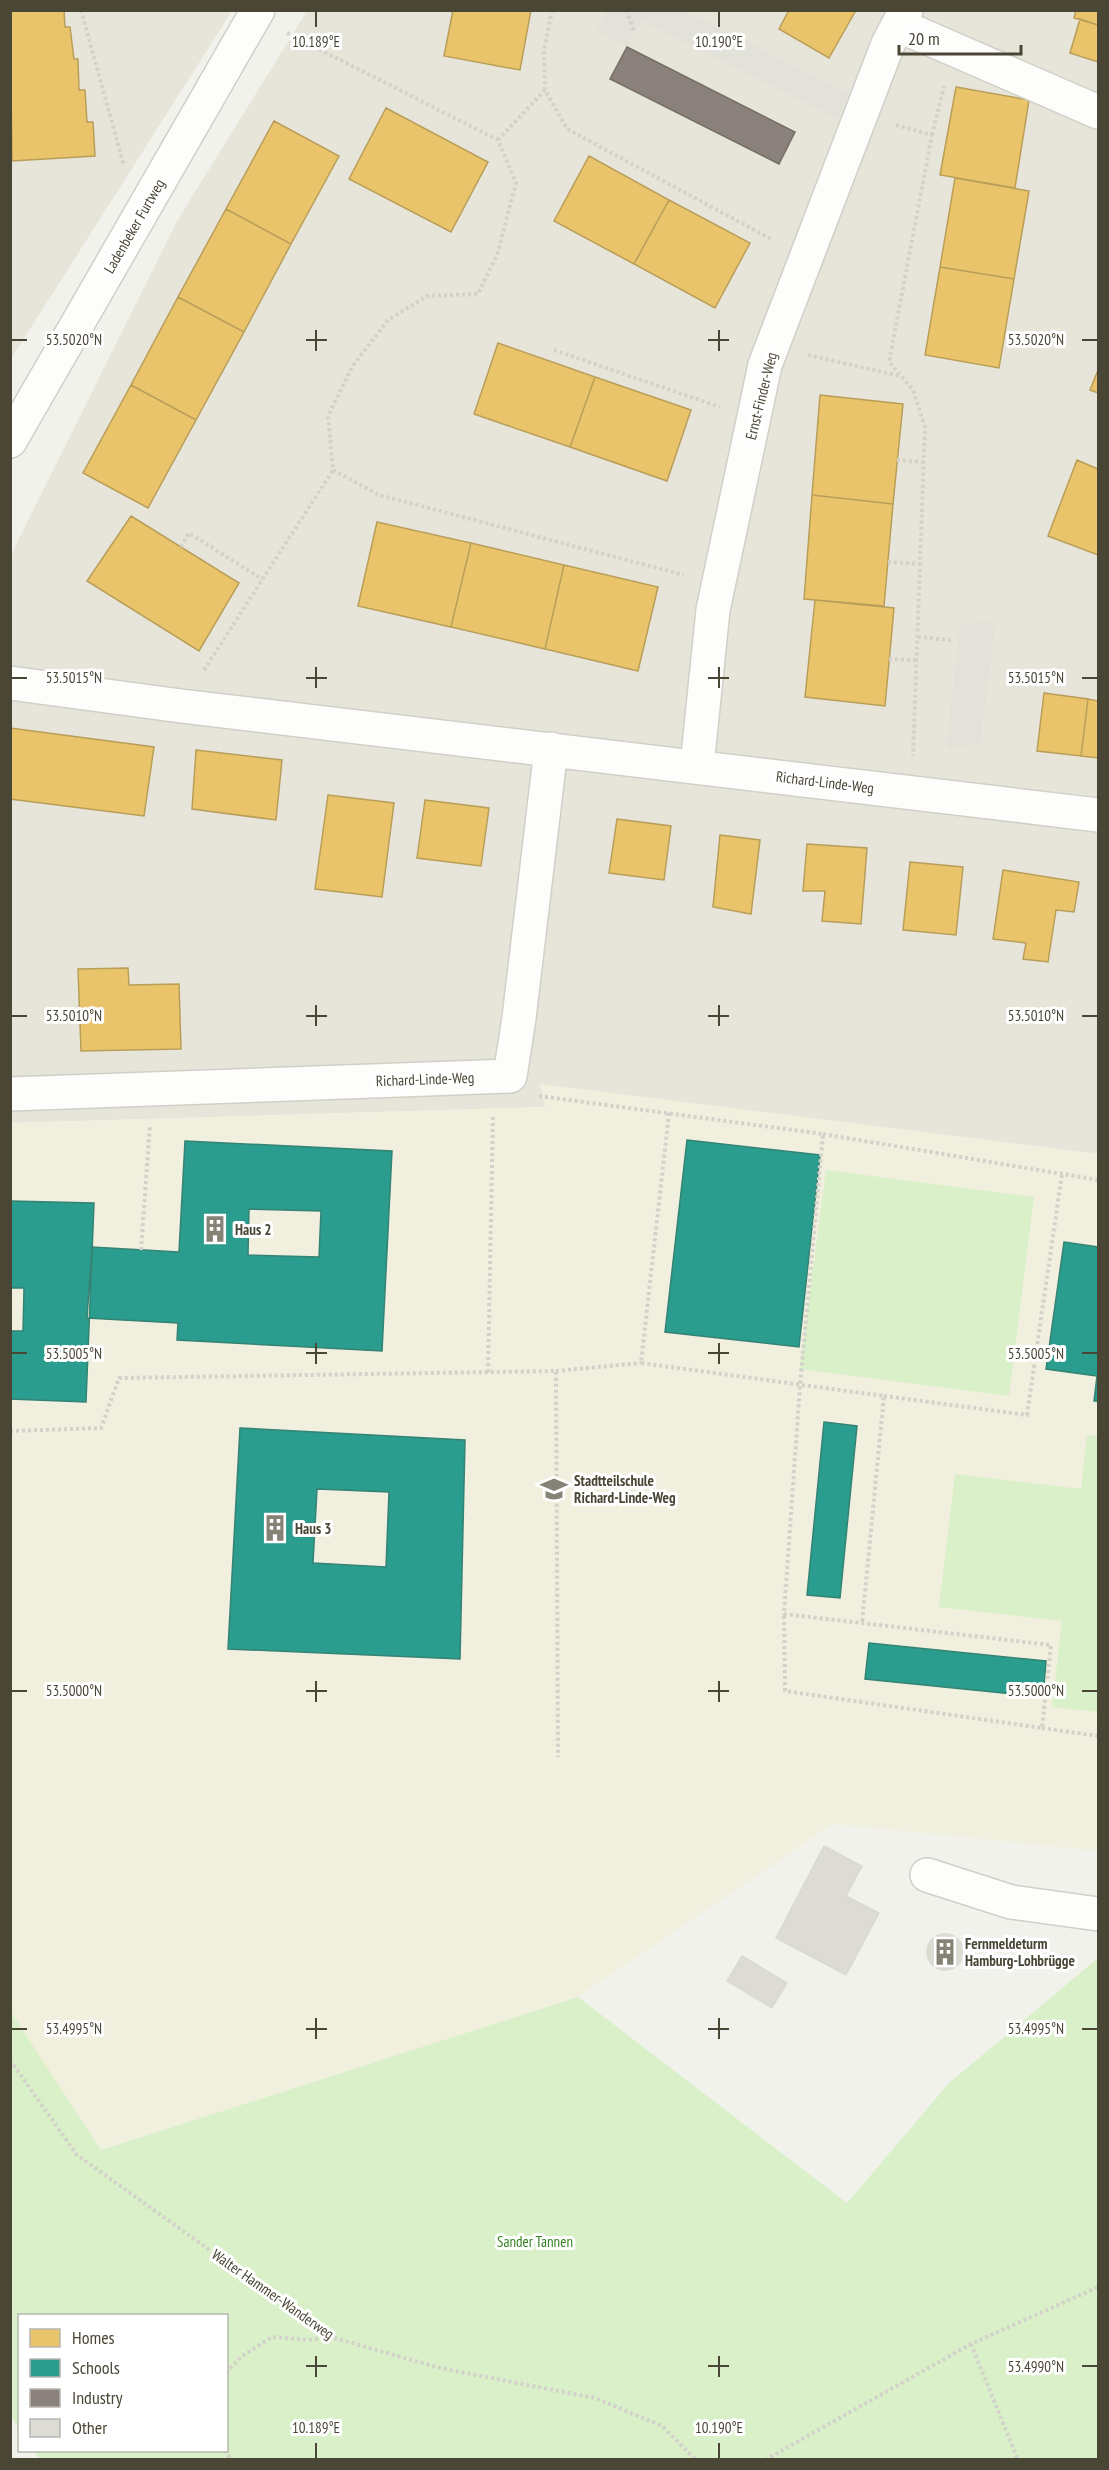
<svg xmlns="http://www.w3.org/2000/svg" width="1109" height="2470" viewBox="0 0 1109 2470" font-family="'PT Sans Narrow',sans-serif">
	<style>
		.residential { fill: #e7e5d9 }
		.industrial { fill: #e2e1da }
		.education { fill: #f1efdd }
		.green { fill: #d9f0c9 }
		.homes { fill: #e9c46a; stroke: #b99e5a; stroke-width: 1.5 }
		.schools { fill: #2a9d8f; stroke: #348374; stroke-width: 1.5; fill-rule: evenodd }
		.industry { fill: #8a817c; stroke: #776f67; stroke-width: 1.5 }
		.building { fill: #dcdbd4; stroke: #dbdad1; stroke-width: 1.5 }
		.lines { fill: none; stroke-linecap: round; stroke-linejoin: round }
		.minor-casing { stroke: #d0d0c9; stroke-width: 36 }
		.path { stroke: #d2d2ca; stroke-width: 4; stroke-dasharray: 3 3; stroke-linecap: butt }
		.minor { stroke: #fdfdfc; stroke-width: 33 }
		.ticks { fill: none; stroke: #4a4636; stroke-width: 2 }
		.labels { text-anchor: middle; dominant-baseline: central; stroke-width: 6; stroke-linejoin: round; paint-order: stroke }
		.street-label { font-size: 15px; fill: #4a4636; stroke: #fff }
		.poi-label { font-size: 15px; font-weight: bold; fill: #4a4636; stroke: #fff; text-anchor: start }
		.park-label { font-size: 15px; fill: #348322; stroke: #fff }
		.ticks-label { font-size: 15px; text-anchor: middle; fill: #4a4636; stroke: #fff; stroke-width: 6; stroke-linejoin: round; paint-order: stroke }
	</style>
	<rect width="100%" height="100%" fill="#f2f2ec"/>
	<path class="residential" d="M 11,11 L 232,11 L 11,359 Z
		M 307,11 L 1098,11 L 1098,1154 L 540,1085 L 546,1107 L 11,1123 L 10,557 L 177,221 Z"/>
	<path class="industrial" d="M 606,11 L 685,11 L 850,94 L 837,119 L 641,20 L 627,47 L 596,31 Z
		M 996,620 L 980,743 L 946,750 L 960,626 Z"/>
	<path class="education" d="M 540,1084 L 1098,1154 L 1098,1851 L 833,1824 L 578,1997 L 100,2150 L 11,2012 L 10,1123 L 545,1107 Z"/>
	<path class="green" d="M 826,1170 L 1034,1197 L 1009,1396 L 800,1369 Z
		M 1087,1435 L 1098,1436 L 1098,1712 L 1052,1707 L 1062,1621 L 939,1607 L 955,1474 L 1081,1489 Z
		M 1098,1958 L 1098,2459 L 40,2459 L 34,2451 L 226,2450 L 226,2316 L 20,2316 L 19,2429 L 11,2416 L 11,2012 L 101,2150 L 578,1997 L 847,2203 L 949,2083 Z"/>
	<path class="homes" d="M 10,10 L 64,10 L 65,27 L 70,27 L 74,59 L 78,59 L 79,90 L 85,90 L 87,122 L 93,122 L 95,156 L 12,161 Z
		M 453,10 L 531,10 L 520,70 L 444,56 Z
		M 789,10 L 853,10 L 855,12 L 829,58 L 779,29 Z
		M 1076,10 L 1098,10 L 1098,25 L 1074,18 Z
		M 1080,19 L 1098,25 L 1098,62 L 1070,53 Z
		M 956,87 L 1029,100 L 1015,188 L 940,175 Z
		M 386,108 L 488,162 L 451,232 L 349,179 Z
		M 274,121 L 339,156 L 291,244 L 226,209 Z
		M 589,156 L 669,200 L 634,264 L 554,221 Z
		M 955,178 L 1029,191 L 1014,279 L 940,267 Z
		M 669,200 L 750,243 L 715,308 L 634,264 Z
		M 226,209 L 291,244 L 244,332 L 178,297 Z
		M 940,267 L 1014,279 L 999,368 L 925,355 Z
		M 178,297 L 244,332 L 196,420 L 131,385 Z
		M 498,343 L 595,377 L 570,447 L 474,414 Z
		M 1098,370 L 1098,393 L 1090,390 Z
		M 595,377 L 691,410 L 667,481 L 570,447 Z
		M 131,385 L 196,420 L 148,508 L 83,473 Z
		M 820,395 L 903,404 L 893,504 L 812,495 Z
		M 1077,460 L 1098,469 L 1098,555 L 1048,536 Z
		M 812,495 L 893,504 L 884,606 L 804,599 Z
		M 131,516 L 239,583 L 199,651 L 87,581 Z
		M 377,522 L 471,543 L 451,627 L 358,606 Z
		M 471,543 L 564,565 L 545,649 L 451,627 Z
		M 564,565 L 658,587 L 638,671 L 545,649 Z
		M 815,600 L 894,608 L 885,706 L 805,697 Z
		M 1044,693 L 1088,699 L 1081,756 L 1037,751 Z
		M 1088,699 L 1098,701 L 1098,758 L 1081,756 Z
		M 10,728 L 154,747 L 144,816 L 10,799 Z
		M 196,750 L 282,760 L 276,820 L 192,809 Z
		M 328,795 L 394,803 L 382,897 L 315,889 Z
		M 425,800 L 489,808 L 481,866 L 417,858 Z
		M 617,819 L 671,826 L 664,880 L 609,873 Z
		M 720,835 L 760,840 L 751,914 L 713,907 Z
		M 807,844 L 867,848 L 861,924 L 822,921 L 825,891 L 803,891 Z
		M 910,862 L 963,867 L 956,935 L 903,930 Z
		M 1003,870 L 1079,882 L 1074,912 L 1056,910 L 1048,962 L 1023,959 L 1026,943 L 993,939 Z
		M 128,968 L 129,985 L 179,984 L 181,1049 L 81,1051 L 78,969 Z"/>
	<path class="schools" d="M 687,1140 L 820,1155 L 799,1347 L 665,1332 Z
		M 185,1141 L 392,1151 L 382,1351 L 177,1340 L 178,1323 L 87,1318 L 92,1247 L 179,1252 ZM 249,1209 L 321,1211 L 319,1257 L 248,1255 Z
		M 10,1201 L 94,1203 L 86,1402 L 10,1399 L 10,1331 L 23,1331 L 24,1288 L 10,1288 Z
		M 1064,1242 L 1098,1247 L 1098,1401 L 1094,1401 L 1097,1376 L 1046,1369 Z
		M 824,1422 L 857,1426 L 840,1598 L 807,1595 Z
		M 240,1428 L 465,1440 L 460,1659 L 228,1649 ZM 317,1489 L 389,1492 L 386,1567 L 313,1563 Z
		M 869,1643 L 1046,1661 L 1043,1697 L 865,1679 Z"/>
	<path class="industry" d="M 627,47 L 795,132 L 779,164 L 610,79 Z"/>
	<path class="building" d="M 824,1846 L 862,1866 L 846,1896 L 879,1913 L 846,1975 L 776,1938 Z
		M927 1952a18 18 0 1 1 36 0a18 18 0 1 1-36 0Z
		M 742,1956 L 787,1983 L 772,2008 L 727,1981 Z"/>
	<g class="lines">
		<defs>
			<path id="minor" d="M 898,25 L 1098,112
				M 10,441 L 258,10
				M 10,683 L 181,706 L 1098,815
				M 697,766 L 713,610 L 765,365 L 888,44 L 906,10
				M 10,1094 L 510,1076 L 519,1018 L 551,749
				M 927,1875 L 1011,1902 L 1098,1914"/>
		</defs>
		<use href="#minor" class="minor-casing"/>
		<path class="path" d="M 81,10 L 124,166
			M 552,10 L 544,50 L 545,90 L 567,129 L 773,240
			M 627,10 L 634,33
			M 287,33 L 498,140 L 516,183 L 497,255 L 478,294 L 427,296 L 388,320 L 352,367 L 328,416 L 333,470 L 379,495 L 684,575
			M 896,125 L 932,135 L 889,362 L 913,390 L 925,427 L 913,756
			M 932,135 L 944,86
			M 498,140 L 545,90
			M 554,350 L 720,407
			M 808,355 L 900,376
			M 897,460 L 923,462
			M 181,547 L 189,533 L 262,579
			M 888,562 L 920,564
			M 918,637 L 951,640
			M 889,659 L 917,660
			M 204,670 L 333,470
			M 539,1096 L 823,1134 L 800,1385 L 784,1614 L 1051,1645 L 1042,1728 L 785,1691 L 784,1614
			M 669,1113 L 641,1363 L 884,1396 L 862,1623
			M 823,1134 L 1098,1180
			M 141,1250 L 150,1125
			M 556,1371 L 641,1363
			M 488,1372 L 493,1114
			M 884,1396 L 1027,1415 L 1062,1174
			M 10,1431 L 101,1428 L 119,1378 L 556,1371 L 558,1757
			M 1042,1728 L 1098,1736
			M 10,2060 L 77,2155 L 331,2337 L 440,2368 L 595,2398 L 662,2426 L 696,2460
			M 971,2344 L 1018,2460
			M 226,2373 L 241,2357 L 272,2337 L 308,2340 L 330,2338
			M 225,2450 L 231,2460
			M 765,2460 L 971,2344 L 1098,2287"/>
		<use href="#minor" class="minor"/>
	</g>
	<path class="ticks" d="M 316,12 L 316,27M 719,12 L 719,27M 316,330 L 316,351M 719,330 L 719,351M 12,340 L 27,340M 306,340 L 327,340M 708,340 L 729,340M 1082,340 L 1097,340M 316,667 L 316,688M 719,667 L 719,688M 12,678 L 27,678M 306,678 L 327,678M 708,678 L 729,678M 1082,678 L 1097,678M 316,1005 L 316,1026M 719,1005 L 719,1026M 12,1016 L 27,1016M 306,1016 L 327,1016M 708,1016 L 729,1016M 1082,1016 L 1097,1016M 316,1343 L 316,1364M 719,1343 L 719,1364M 12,1353 L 27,1353M 306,1353 L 327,1353M 708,1353 L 729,1353M 1082,1353 L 1097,1353M 316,1681 L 316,1702M 719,1681 L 719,1702M 12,1691 L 27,1691M 306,1691 L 327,1691M 708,1691 L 729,1691M 1082,1691 L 1097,1691M 316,2018 L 316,2039M 719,2018 L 719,2039M 12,2029 L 27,2029M 306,2029 L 327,2029M 708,2029 L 729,2029M 1082,2029 L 1097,2029M 316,2356 L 316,2377M 719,2356 L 719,2377M 306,2366 L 327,2366M 708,2366 L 729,2366M 1082,2366 L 1097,2366M 316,2443 L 316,2458M 719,2443 L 719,2458"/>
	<defs>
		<symbol id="building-bare" viewBox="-9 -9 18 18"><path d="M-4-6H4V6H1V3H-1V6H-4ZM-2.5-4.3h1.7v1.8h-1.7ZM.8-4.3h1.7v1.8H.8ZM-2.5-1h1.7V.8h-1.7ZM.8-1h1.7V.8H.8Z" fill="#858276" stroke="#fff" stroke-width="2.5" paint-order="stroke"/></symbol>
		<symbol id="school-bare" viewBox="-9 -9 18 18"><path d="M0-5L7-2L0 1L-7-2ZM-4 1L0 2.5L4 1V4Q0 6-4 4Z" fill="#858276" stroke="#fff" stroke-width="2.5" paint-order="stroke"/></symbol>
	</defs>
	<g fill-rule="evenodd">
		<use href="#building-bare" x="196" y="1210" width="38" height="38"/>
		<use href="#school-bare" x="535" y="1470" width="38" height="38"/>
		<use href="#building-bare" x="256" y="1509" width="38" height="38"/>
		<use href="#building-bare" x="926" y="1933" width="38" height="38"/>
	</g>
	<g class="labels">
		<g class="street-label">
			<text transform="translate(134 226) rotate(-60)">Ladenbeker Furtweg</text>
			<text transform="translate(761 396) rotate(-76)">Ernst-Finder-Weg</text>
			<text transform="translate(825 782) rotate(7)">Richard-Linde-Weg</text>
			<text transform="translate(425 1079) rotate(-2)">Richard-Linde-Weg</text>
			<text transform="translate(273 2294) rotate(35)">Walter Hammer-Wanderweg</text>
		</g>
		<g class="poi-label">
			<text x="235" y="1229">Haus 2</text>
			<text x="574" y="1480">Stadtteilschule<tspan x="574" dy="17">Richard-Linde-Weg</tspan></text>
			<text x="295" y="1528">Haus 3</text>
			<text x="965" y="1943">Fernmeldeturm<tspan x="965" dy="17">Hamburg-Lohbrügge</tspan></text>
		</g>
		<g class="park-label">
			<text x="535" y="2241">Sander Tannen</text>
		</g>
	</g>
	<g class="ticks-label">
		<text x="316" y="47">10.189°E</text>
		<text x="719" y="47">10.190°E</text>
		<text x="74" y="345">53.5020°N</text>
		<text x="1036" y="345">53.5020°N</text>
		<text x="74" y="683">53.5015°N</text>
		<text x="1036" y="683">53.5015°N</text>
		<text x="74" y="1021">53.5010°N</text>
		<text x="1036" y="1021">53.5010°N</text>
		<text x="74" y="1359">53.5005°N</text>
		<text x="1036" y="1359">53.5005°N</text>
		<text x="74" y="1696">53.5000°N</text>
		<text x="1036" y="1696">53.5000°N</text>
		<text x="74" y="2034">53.4995°N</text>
		<text x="1036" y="2034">53.4995°N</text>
		<text x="1036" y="2372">53.4990°N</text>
		<text x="316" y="2433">10.189°E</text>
		<text x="719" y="2433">10.190°E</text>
	</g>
	<rect width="1109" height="2470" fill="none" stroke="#4a4636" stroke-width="24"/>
	<rect x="18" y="2314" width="210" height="138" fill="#ffffff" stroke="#b7b5af" stroke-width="1.5"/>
	<rect x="30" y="2329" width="30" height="18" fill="#e9c46a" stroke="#b7b5af" stroke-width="1.5"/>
	<text x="72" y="2344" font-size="18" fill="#4a4636">Homes</text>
	<rect x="30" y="2359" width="30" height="18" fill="#2a9d8f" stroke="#b7b5af" stroke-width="1.5"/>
	<text x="72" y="2374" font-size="18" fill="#4a4636">Schools</text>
	<rect x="30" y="2389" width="30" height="18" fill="#8a817c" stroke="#b7b5af" stroke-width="1.5"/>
	<text x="72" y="2404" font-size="18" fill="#4a4636">Industry</text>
	<rect x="30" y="2419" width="30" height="18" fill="#dcdbd4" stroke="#b7b5af" stroke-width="1.5"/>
	<text x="72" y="2434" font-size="18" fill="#4a4636">Other</text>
	<path d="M899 45v9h122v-9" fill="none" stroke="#4a4636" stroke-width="3"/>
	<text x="908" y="45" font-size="18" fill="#4a4636" stroke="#ffffff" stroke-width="4.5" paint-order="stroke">20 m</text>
</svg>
